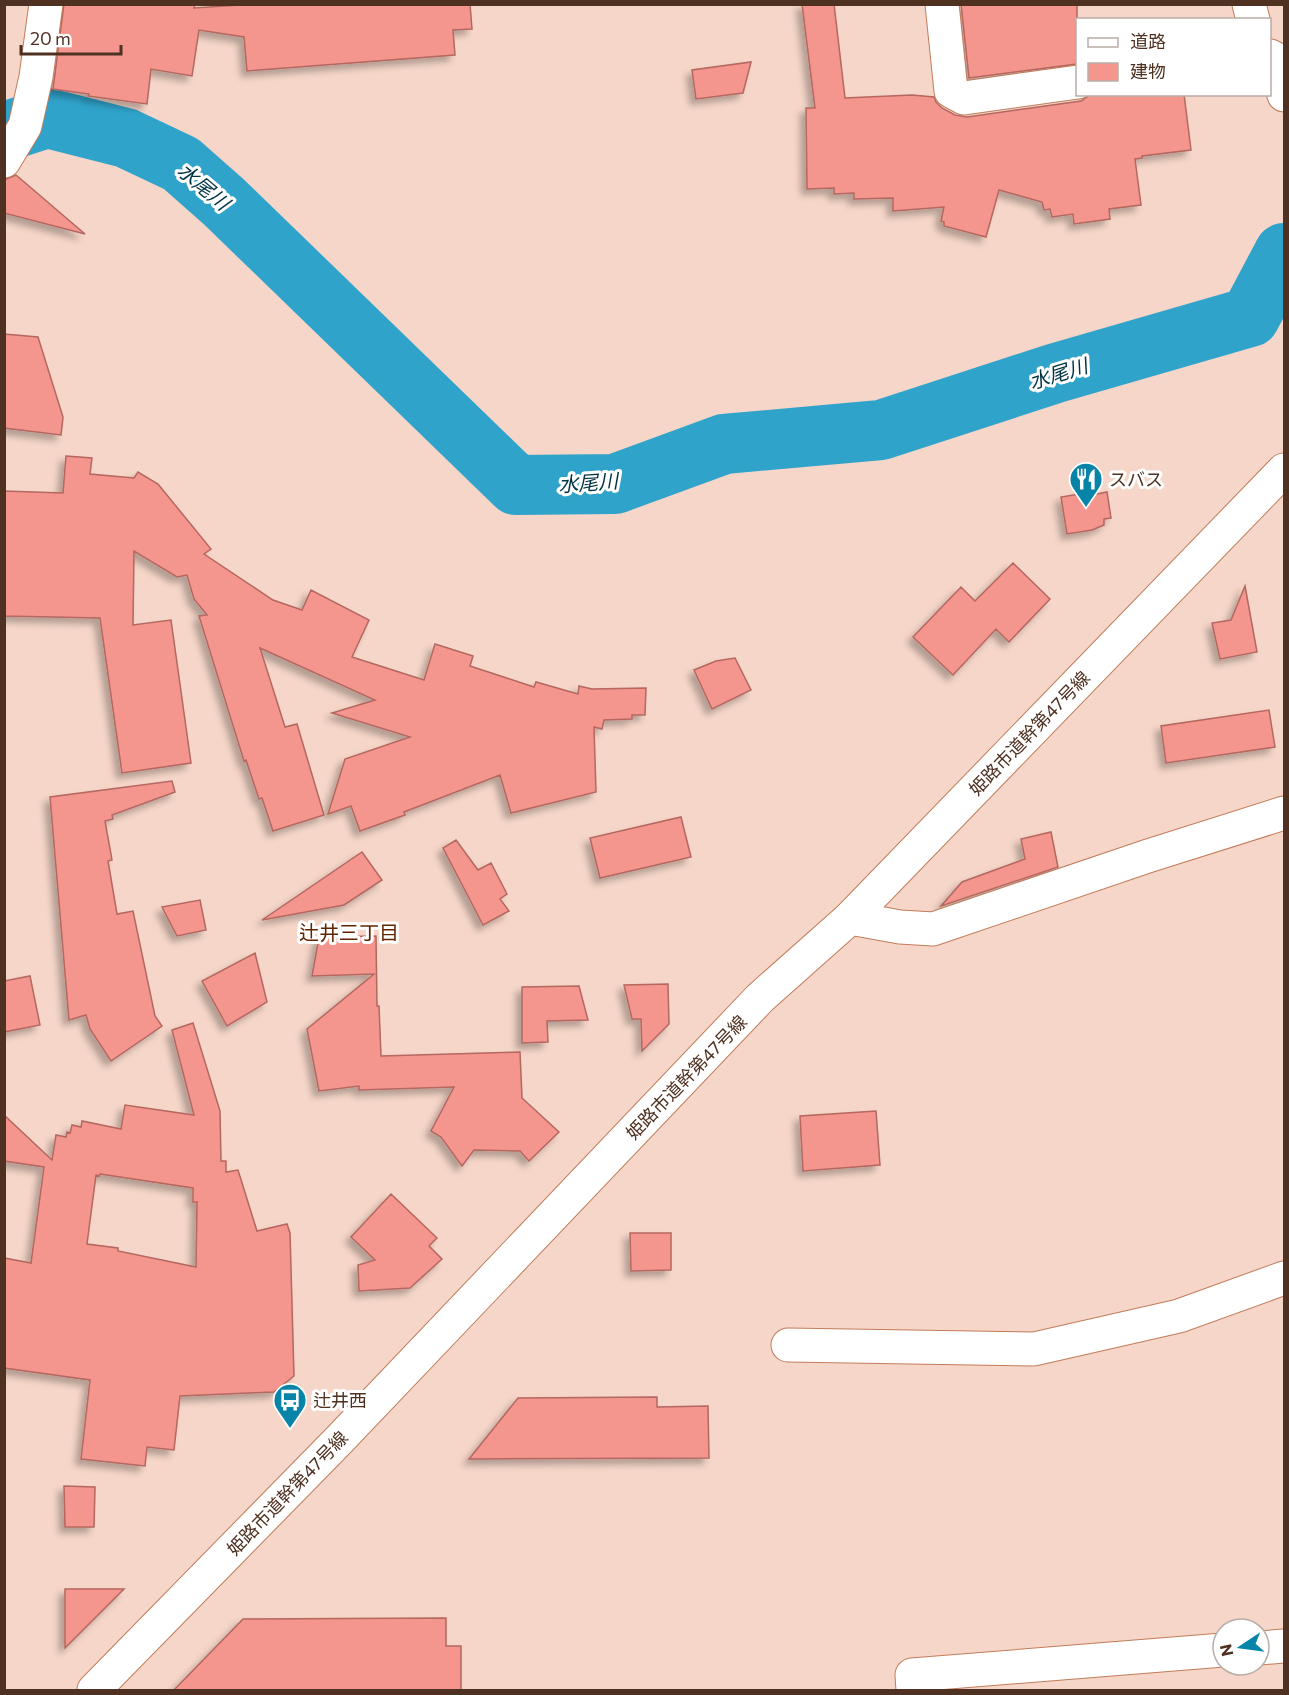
<svg xmlns="http://www.w3.org/2000/svg" width="1289" height="1695" viewBox="0 0 1289 1695" font-family="Commissioner,'Noto Sans JP',sans-serif">
	<style>
		.lines { fill: none; stroke-linecap: round; stroke-linejoin: round }
		.river { stroke: #30a3cb; stroke-width: 60 }
		.building { fill: #f4968d; stroke: #b46760; stroke-width: 1.5; fill-rule: evenodd; filter: url(#shadow) }
		.minor-casing { stroke: #c27c5a; stroke-width: 35 }
		.tertiary-casing { stroke: #c27c5a; stroke-width: 35 }
		.minor { stroke: #fff; stroke-width: 33 }
		.tertiary { stroke: #fff; stroke-width: 33 }
		.labels { text-anchor: middle; dominant-baseline: central; stroke-width: 6; stroke-linejoin: round; paint-order: stroke }
		.poi-label { font-size: 18px; fill: #4f3122; stroke: #fff; text-anchor: start }
		.street-label { font-size: 18px; fill: #4f3122; stroke: #fff }
		.water-label { font-size: 20px; font-style: italic; fill: #003444; stroke: #fff }
		.neighbourhood-label { font-size: 20px; fill: #612400; stroke: #fff }
	</style>
	<defs>
		<filter id="shadow"><feDropShadow dx="-5.5" dy="5.5" stdDeviation="3" flood-color="#0004"/></filter>
	</defs>
	<rect width="100%" height="100%" fill="#f5d6c8"/>
	<g class="lines">
		<path class="river" d="M 4,132 L 47,118 L 126,138 L 181,164 L 224,202 L 516,485 L 615,484 L 724,444 L 881,430 L 1056,373 L 1250,317 L 1284,253"/>
	</g>
	<path class="building" d="M 64,4 L 195,4 L 194,8 L 256,4 L 470,4 L 472,29 L 453,30 L 455,55 L 247,71 L 244,37 L 199,30 L 192,76 L 151,69 L 147,104 L 88,96 L 89,94 L 53,89 Z
		M 802,4 L 834,4 L 845,98 L 912,95 L 934,97 L 936,102 L 942,108 L 955,115 L 967,117 L 1081,101 L 1091,94 L 1184,94 L 1191,150 L 1142,156 L 1142,158 L 1135,159 L 1141,205 L 1109,209 L 1110,219 L 1074,224 L 1073,214 L 1052,217 L 1050,209 L 1044,210 L 1042,202 L 999,190 L 986,237 L 944,226 L 944,222 L 941,221 L 944,207 L 893,211 L 893,198 L 854,199 L 854,193 L 834,194 L 834,188 L 807,189 L 806,108 L 815,108 Z
		M 961,4 L 1077,4 L 1077,64 L 969,78 Z
		M 751,62 L 743,93 L 696,99 L 692,70 Z
		M 16,175 L 85,234 L 4,213 L 4,180 Z
		M 4,334 L 38,337 L 63,417 L 61,435 L 4,428 Z
		M 66,456 L 92,458 L 90,474 L 134,478 L 138,472 L 158,484 L 211,549 L 204,554 L 273,600 L 302,610 L 311,590 L 369,620 L 352,657 L 424,680 L 435,644 L 473,656 L 470,666 L 534,687 L 536,682 L 578,694 L 579,686 L 592,689 L 646,688 L 645,715 L 632,715 L 632,719 L 604,720 L 602,729 L 594,727 L 596,792 L 511,813 L 500,775 L 404,812 L 405,815 L 360,831 L 351,806 L 328,814 L 345,759 L 410,737 L 332,713 L 375,700 L 260,648 L 285,727 L 297,724 L 324,815 L 273,831 L 262,798 L 259,799 L 246,760 L 244,761 L 199,616 L 207,615 L 194,599 L 187,575 L 177,577 L 134,551 L 133,625 L 171,620 L 191,763 L 122,773 L 100,618 L 4,616 L 4,491 L 63,493 Z
		M 1092,492 L 1092,495 L 1107,492 L 1111,518 L 1104,519 L 1104,525 L 1092,530 L 1067,534 L 1061,497 Z
		M 1013,563 L 1050,599 L 1009,642 L 996,629 L 953,675 L 913,637 L 961,587 L 975,601 Z
		M 1245,586 L 1257,652 L 1220,659 L 1212,623 L 1231,620 Z
		M 735,658 L 751,690 L 712,709 L 694,670 L 716,661 Z
		M 1269,710 L 1275,747 L 1166,763 L 1161,726 Z
		M 172,781 L 175,792 L 112,815 L 113,819 L 105,821 L 112,860 L 108,861 L 117,914 L 133,911 L 155,1016 L 162,1026 L 111,1061 L 90,1029 L 86,1015 L 69,1020 L 50,797 Z
		M 681,817 L 691,857 L 600,878 L 590,838 Z
		M 1051,832 L 1058,867 L 941,906 L 962,882 L 1025,859 L 1021,839 Z
		M 456,840 L 478,870 L 491,863 L 507,894 L 500,899 L 509,911 L 483,925 L 443,848 Z
		M 362,852 L 382,880 L 344,905 L 262,920 Z
		M 200,900 L 206,930 L 177,936 L 162,907 Z
		M 376,936 L 377,1006 L 379,1006 L 381,1056 L 520,1052 L 522,1098 L 559,1132 L 529,1161 L 520,1151 L 474,1150 L 462,1166 L 441,1137 L 431,1131 L 454,1087 L 359,1090 L 359,1086 L 319,1091 L 307,1029 L 374,974 L 312,976 L 319,937 Z
		M 255,953 L 267,1002 L 227,1026 L 202,981 Z
		M 30,976 L 40,1025 L 4,1032 L 4,981 Z
		M 668,984 L 669,1024 L 642,1051 L 641,1019 L 632,1019 L 624,985 Z
		M 579,986 L 588,1020 L 547,1021 L 548,1042 L 522,1043 L 522,987 Z
		M 193,1023 L 220,1111 L 221,1161 L 226,1161 L 226,1172 L 238,1170 L 257,1231 L 287,1224 L 290,1233 L 294,1376 L 274,1392 L 180,1396 L 174,1450 L 147,1447 L 145,1466 L 81,1459 L 90,1380 L 4,1368 L 4,1258 L 31,1263 L 44,1167 L 4,1161 L 4,1115 L 52,1160 L 56,1135 L 66,1137 L 67,1132 L 70,1133 L 72,1125 L 81,1127 L 82,1121 L 121,1129 L 125,1105 L 194,1115 L 172,1030 ZM 100,1174 L 193,1188 L 193,1202 L 197,1202 L 196,1267 L 118,1251 L 118,1248 L 87,1244 L 96,1175 L 99,1176 Z
		M 876,1111 L 880,1165 L 803,1171 L 800,1116 Z
		M 391,1194 L 437,1238 L 429,1246 L 442,1259 L 410,1288 L 359,1291 L 358,1265 L 375,1260 L 351,1237 Z
		M 630,1233 L 671,1233 L 671,1270 L 631,1271 Z
		M 657,1397 L 657,1407 L 708,1406 L 709,1458 L 469,1459 L 518,1398 Z
		M 64,1486 L 95,1487 L 94,1527 L 65,1527 Z
		M 65,1589 L 124,1589 L 65,1648 Z
		M 446,1618 L 446,1646 L 461,1646 L 461,1690 L 174,1690 L 243,1619 Z"/>
	<g class="lines">
		<defs>
			<path id="minor" d="M 942,4 L 951,91 L 964,98 L 1078,82
				M 1249,4 L 1253,20
				M 1270,56 L 1274,58 L 1284,95
				M 4,161 L 25,126 L 36,77 L 46,4
				M 850,918 L 900,927 L 933,929 L 1148,856 L 1284,813
				M 788,1345 L 1034,1349 L 1179,1316 L 1284,1278
				M 1259,1648 L 1284,1646
				M 913,1690 L 912,1675 L 1223,1650"/>
			<path id="tertiary" d="M 94,1690 L 340,1439 L 760,998 L 850,918 L 1284,470"/>
		</defs>
		<use href="#minor" class="minor-casing"/>
		<use href="#tertiary" class="tertiary-casing"/>
		<use href="#minor" class="minor"/>
		<use href="#tertiary" class="tertiary"/>
	</g>
	<defs>
		<symbol id="restaurant-pin" viewBox="-11 -11 22 30"><path d="M0 17L-7.5 6A9.5 9.5 0 1 1 7.5 6Z" fill="#0784a8" stroke="#fff"/><path d="M-5-6h1v4h1v-4h1v4h1v-4h1v5L-1.5 .5V6h-2V.5L-5-1ZM5-6V6H3V1.5H1.5Q1.5-4 5-6Z" fill="#fff"/></symbol>
		<symbol id="bus-pin" viewBox="-11 -11 22 30"><path d="M0 17L-7.5 6A9.5 9.5 0 1 1 7.5 6Z" fill="#0784a8" stroke="#fff"/><path d="M-5-6H5V4H4V6H2V4H-2V6H-4V4H-5ZM-3.5-4V0h7V-4ZM-3.5 1.2v1.5H-2V1.2ZM2 1.2v1.5H3.5V1.2Z" fill="#fff"/></symbol>
	</defs>
	<g fill-rule="evenodd">
		<use href="#restaurant-pin" x="1067" y="460" width="38" height="52"/>
		<use href="#bus-pin" x="271" y="1381" width="38" height="52"/>
	</g>
	<g class="labels">
		<g class="poi-label">
			<text x="1109" y="479">スバス</text>
			<text x="313" y="1400">辻井西</text>
		</g>
		<g class="street-label">
			<text transform="translate(1029 733) rotate(-46)">姫路市道幹第47号線</text>
			<text transform="translate(686 1077) rotate(-46)">姫路市道幹第47号線</text>
			<text transform="translate(287 1493) rotate(-46)">姫路市道幹第47号線</text>
		</g>
		<g class="water-label">
			<text transform="translate(204 186) rotate(40)">水尾川</text>
			<text transform="translate(1058 373) rotate(-17)">水尾川</text>
			<text transform="translate(588 482) rotate(-4)">水尾川</text>
		</g>
		<g class="neighbourhood-label">
			<text x="349" y="932">辻井三丁目</text>
		</g>
	</g>
	<rect width="1289" height="1695" fill="none" stroke="#4f3122" stroke-width="12"/>
	<rect x="1076" y="18" width="195" height="78" fill="#ffffff" stroke="#b9ada7" stroke-width="1.5"/>
	<rect x="1088" y="38" width="30" height="9" fill="#ffffff" stroke="#b9ada7" stroke-width="1.5"/>
	<text x="1130" y="48" font-size="18" fill="#4f3122">道路</text>
	<rect x="1088" y="63" width="30" height="18" fill="#f4968d" stroke="#b9ada7" stroke-width="1.5"/>
	<text x="1130" y="78" font-size="18" fill="#4f3122">建物</text>
	<g transform="translate(1241 1647) rotate(257)"><circle r="28" fill="#ffffff" stroke="#b9ada7" stroke-width="1.5"/>
	<path d="M0-4.5L10 22L0 15L-10 22Z" fill="#0784a8"/>
	<text y="-9" font-size="16" font-weight="bold" text-anchor="middle" fill="#4f3122">N</text>
	</g>
	<path d="M21 45v9h100v-9" fill="none" stroke="#4f3122" stroke-width="3"/>
	<text x="30" y="45" font-size="18" fill="#4f3122" stroke="#ffffff" stroke-width="4.5" paint-order="stroke">20 m</text>
</svg>
